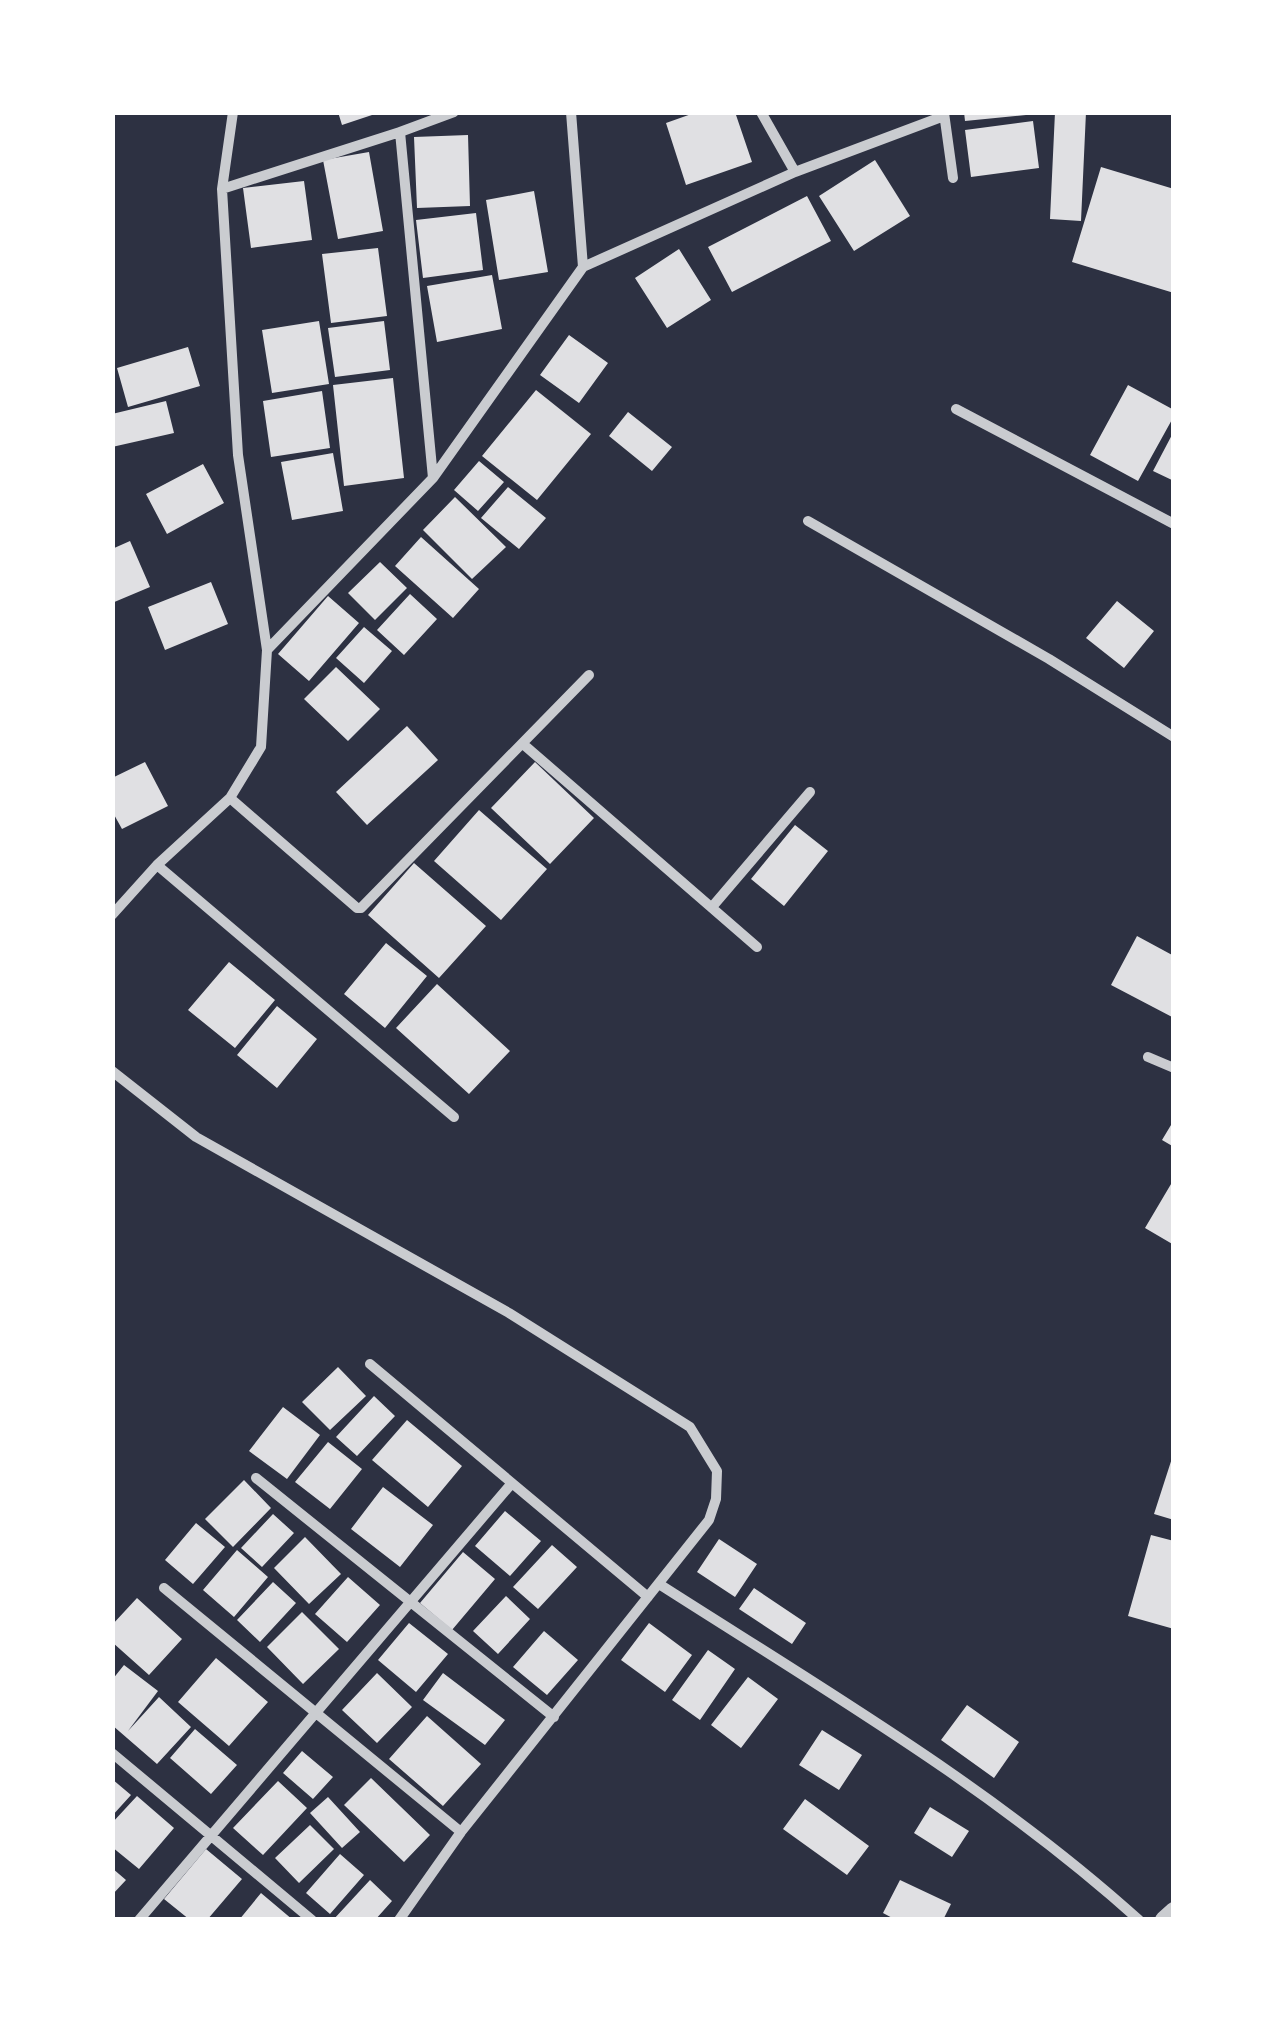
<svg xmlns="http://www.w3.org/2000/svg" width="1286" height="2032" viewBox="0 0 1286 2032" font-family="'Nunito Sans',sans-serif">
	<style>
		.building { fill: #e0e0e3 }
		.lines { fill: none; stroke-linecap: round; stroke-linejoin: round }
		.minor { stroke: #caccd0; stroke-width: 10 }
		.tertiary { stroke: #caccd0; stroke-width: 18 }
	</style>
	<rect width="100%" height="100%" fill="#2d3142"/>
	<path class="building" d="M 338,112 L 378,112 L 378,113 L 342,125 Z
		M 697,112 L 735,112 L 752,162 L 686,185 L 666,123 Z
		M 964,112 L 1026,112 L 1026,115 L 965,121 Z
		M 1055,112 L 1086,112 L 1081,221 L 1050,219 Z
		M 1033,121 L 1039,168 L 971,177 L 965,130 Z
		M 468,135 L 470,206 L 417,208 L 414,137 Z
		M 369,152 L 383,231 L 338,239 L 323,160 Z
		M 875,160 L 910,216 L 854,251 L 819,196 Z
		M 1101,167 L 1174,189 L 1174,293 L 1072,262 Z
		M 304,181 L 312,240 L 251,248 L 243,188 Z
		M 534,191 L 548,272 L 499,280 L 486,200 Z
		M 807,196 L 831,241 L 732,292 L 708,247 Z
		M 476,213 L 483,270 L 423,278 L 416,220 Z
		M 378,248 L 387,316 L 331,323 L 322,254 Z
		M 679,249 L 711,300 L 667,328 L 635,278 Z
		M 492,275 L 502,329 L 437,342 L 427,286 Z
		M 319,321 L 329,384 L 272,393 L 262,330 Z
		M 384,321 L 390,370 L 335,377 L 328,328 Z
		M 569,335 L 608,363 L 579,403 L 540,375 Z
		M 188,347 L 200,386 L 128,407 L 117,368 Z
		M 393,378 L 404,478 L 344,486 L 333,385 Z
		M 1128,385 L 1174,410 L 1174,416 L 1138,481 L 1090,455 Z
		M 536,390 L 591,434 L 537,500 L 482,456 Z
		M 322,391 L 330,448 L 271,457 L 263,401 Z
		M 166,401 L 174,433 L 112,447 L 112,414 Z
		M 628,412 L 672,447 L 652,471 L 609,436 Z
		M 1174,431 L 1174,481 L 1153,471 Z
		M 333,453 L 343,511 L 292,520 L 281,462 Z
		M 479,461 L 504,482 L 478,511 L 454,490 Z
		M 203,464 L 224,503 L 167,534 L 146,494 Z
		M 508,487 L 546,518 L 519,549 L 481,518 Z
		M 455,497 L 506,547 L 472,579 L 423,530 Z
		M 421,537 L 479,589 L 453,618 L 395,566 Z
		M 130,541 L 150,587 L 112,603 L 112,549 Z
		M 380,562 L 407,588 L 375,620 L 348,593 Z
		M 211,582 L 228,624 L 165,650 L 148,607 Z
		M 410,594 L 437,619 L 404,655 L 377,630 Z
		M 328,596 L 359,623 L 309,681 L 278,654 Z
		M 1117,601 L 1154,631 L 1124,668 L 1086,638 Z
		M 364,627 L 392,651 L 364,683 L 336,658 Z
		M 336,667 L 380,709 L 348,741 L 304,699 Z
		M 407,726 L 438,760 L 367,825 L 336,792 Z
		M 145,762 L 168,806 L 122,829 L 112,811 L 112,778 Z
		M 535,762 L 594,818 L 550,864 L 491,808 Z
		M 479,810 L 547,869 L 501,920 L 434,861 Z
		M 795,825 L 828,851 L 784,906 L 751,879 Z
		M 414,863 L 486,926 L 439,978 L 368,915 Z
		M 1137,936 L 1174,956 L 1174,1018 L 1111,985 Z
		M 386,943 L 427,976 L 385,1028 L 344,994 Z
		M 229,962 L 275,1000 L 235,1048 L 188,1010 Z
		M 437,984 L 510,1051 L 469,1094 L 396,1028 Z
		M 277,1006 L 317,1039 L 277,1088 L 237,1055 Z
		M 1174,1120 L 1174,1147 L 1162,1140 Z
		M 1174,1179 L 1174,1245 L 1145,1228 Z
		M 338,1367 L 366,1396 L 330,1430 L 302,1402 Z
		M 374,1396 L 395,1416 L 357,1456 L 336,1437 Z
		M 283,1407 L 320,1435 L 287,1479 L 249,1451 Z
		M 407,1420 L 462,1466 L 428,1507 L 372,1460 Z
		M 328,1442 L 362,1469 L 330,1509 L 295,1482 Z
		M 1174,1452 L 1174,1520 L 1154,1514 Z
		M 244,1480 L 271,1508 L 233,1547 L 205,1519 Z
		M 383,1487 L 433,1525 L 400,1567 L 351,1529 Z
		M 505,1511 L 541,1541 L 510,1576 L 475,1546 Z
		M 273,1514 L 294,1533 L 262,1567 L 241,1548 Z
		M 196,1523 L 225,1547 L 193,1584 L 165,1560 Z
		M 1151,1535 L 1174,1541 L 1174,1629 L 1128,1616 Z
		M 305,1537 L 341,1574 L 309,1604 L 274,1568 Z
		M 719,1539 L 757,1564 L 735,1597 L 697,1572 Z
		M 552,1545 L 577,1567 L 538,1609 L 513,1587 Z
		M 237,1550 L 268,1577 L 234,1617 L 203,1590 Z
		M 463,1552 L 495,1579 L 452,1630 L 420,1603 Z
		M 348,1577 L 380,1605 L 347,1642 L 315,1614 Z
		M 273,1582 L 296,1603 L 260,1642 L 237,1620 Z
		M 754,1588 L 806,1623 L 792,1644 L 739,1609 Z
		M 506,1596 L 530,1619 L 498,1654 L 473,1631 Z
		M 137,1598 L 182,1639 L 149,1675 L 112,1642 L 112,1625 Z
		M 302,1612 L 339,1649 L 303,1684 L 267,1647 Z
		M 409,1623 L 448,1654 L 416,1692 L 378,1660 Z
		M 649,1623 L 692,1655 L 665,1692 L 621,1660 Z
		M 544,1631 L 578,1660 L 547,1695 L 513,1667 Z
		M 708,1650 L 735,1669 L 700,1720 L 672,1700 Z
		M 216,1658 L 268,1702 L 229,1746 L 178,1702 Z
		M 124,1665 L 158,1691 L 128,1731 L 159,1697 L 191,1727 L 157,1764 L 112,1725 L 112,1680 Z
		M 377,1673 L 412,1707 L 377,1743 L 342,1710 Z
		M 443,1673 L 505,1720 L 485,1745 L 423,1700 Z
		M 748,1677 L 778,1699 L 741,1748 L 711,1725 Z
		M 967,1705 L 1019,1742 L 994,1778 L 941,1740 Z
		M 427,1716 L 481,1764 L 443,1806 L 389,1759 Z
		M 195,1729 L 237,1765 L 211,1794 L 170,1758 Z
		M 822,1730 L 862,1755 L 839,1790 L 799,1765 Z
		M 302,1751 L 333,1777 L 313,1799 L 283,1773 Z
		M 371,1778 L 430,1835 L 404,1862 L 344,1805 Z
		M 112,1779 L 131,1795 L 112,1816 Z
		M 278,1781 L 307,1808 L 263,1855 L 233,1828 Z
		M 137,1796 L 174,1828 L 139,1869 L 112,1847 L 112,1823 Z
		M 328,1797 L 360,1832 L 342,1848 L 310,1813 Z
		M 805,1799 L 869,1846 L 847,1875 L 783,1829 Z
		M 930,1807 L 969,1831 L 952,1857 L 914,1833 Z
		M 310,1825 L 334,1849 L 299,1883 L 275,1858 Z
		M 206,1849 L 242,1879 L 207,1920 L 190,1920 L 164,1899 Z
		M 340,1854 L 364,1875 L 330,1914 L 306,1893 Z
		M 112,1868 L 126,1880 L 112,1895 Z
		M 370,1880 L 392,1901 L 375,1920 L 333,1920 Z
		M 900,1880 L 951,1904 L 943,1920 L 896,1920 L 883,1913 Z
		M 261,1893 L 293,1920 L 239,1920 Z"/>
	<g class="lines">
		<path class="minor" d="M 571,112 L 583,267
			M 944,113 L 953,178
			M 400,132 L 454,112
			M 795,172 L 944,116
			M 222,189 L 233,112
			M 956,409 L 1174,524
			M 808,521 L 1049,659 L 1174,737
			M 267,650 L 433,478 L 583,267 L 795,172 L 761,112
			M 523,744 L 757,947
			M 230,798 L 357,908 L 361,908 L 589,675
			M 157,865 L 454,1117
			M 712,907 L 810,792
			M 112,915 L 157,865 L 230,798 L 261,747 L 267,650 L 238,455 L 222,189 L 400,132 L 433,478
			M 1148,1057 L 1174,1068
			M 112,1071 L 196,1137 L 509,1313 L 690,1427 L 717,1471 L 716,1499 L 709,1520 L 461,1832 L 399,1920
			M 370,1364 L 648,1597
			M 256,1478 L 554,1717
			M 659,1584 C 823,1689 994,1789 1139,1920
			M 164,1588 L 461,1832
			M 112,1753 L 312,1920
			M 139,1920 L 512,1483"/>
		<path class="tertiary" d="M 1164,1920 L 1174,1911"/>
	</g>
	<rect width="1286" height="2032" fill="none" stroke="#ffffff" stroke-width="230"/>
</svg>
